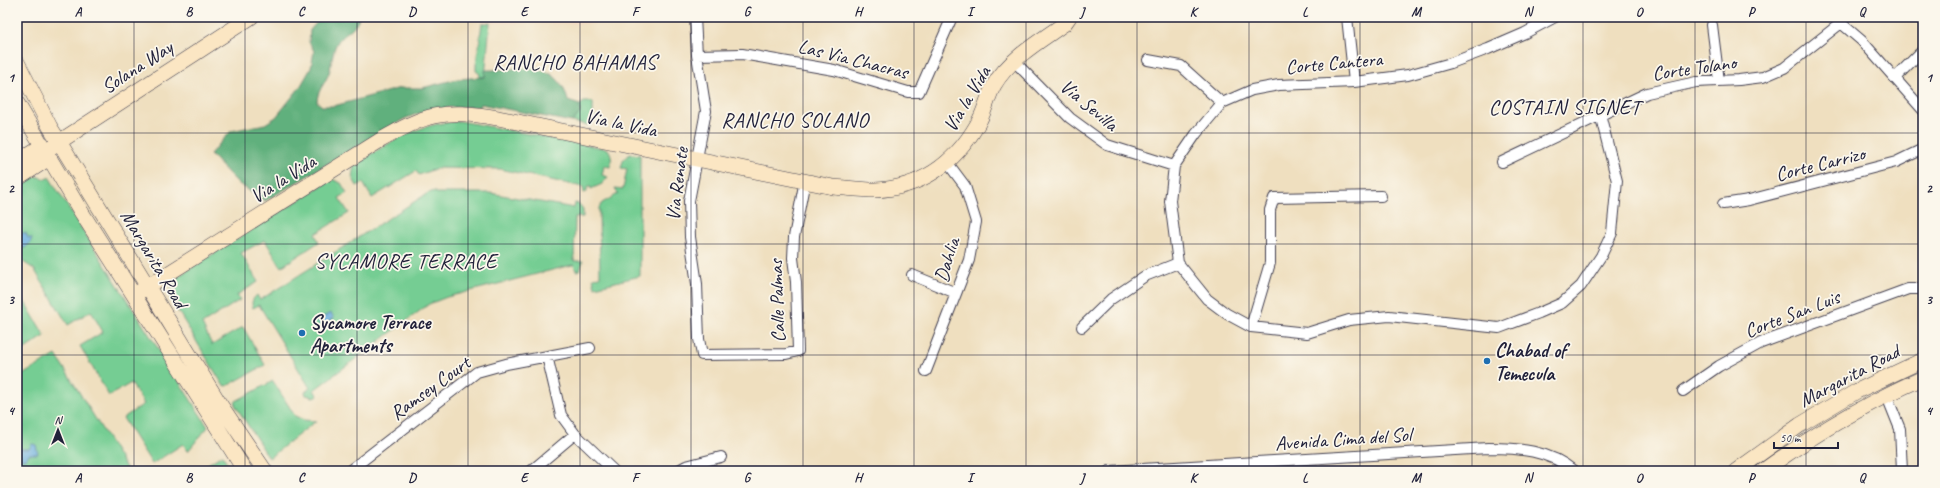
<svg xmlns="http://www.w3.org/2000/svg" width="1940" height="488" viewBox="0 0 1940 488" font-family="Caveat,sans-serif">
	<style>
		.built { fill: #f1d5bd }
		.green { fill: #75cd93; stroke: #4c7867 }
		.forest { fill: #60b07d; stroke: #41695c }
		.water { fill: #69afdf; stroke: #46688d }
		.lines { fill: none; stroke-linecap: round; stroke-linejoin: round }
		.street-casing { stroke: #413e4f; stroke-width: 12 }
		.secondary-casing { stroke: #413e4f; stroke-width: 16 }
		.street { stroke: #fff; stroke-width: 10 }
		.secondary { stroke: #fbe6c3; stroke-width: 15 }
		.grid { fill: none; stroke: #22223b; stroke-width: 1; stroke-opacity: 0.55 }
		.poi-dot { fill: #1f6fb2; stroke: #fbf7ec; stroke-width: 1.5 }
		.labels { text-anchor: middle; dominant-baseline: central; stroke-width: 3.5; stroke-linejoin: round; paint-order: stroke }
		.street-label { font-size: 20px; fill: #22223b; stroke: #fbf7ec }
		.poi-label { font-size: 20px; font-weight: bold; fill: #22223b; stroke: #fbf7ec; text-anchor: start }
		.neighbourhood-label { font-size: 21px; letter-spacing: 1px; fill: #22223b; stroke: #fbf7ec }
		.neatline { fill: none; stroke: #22223b; stroke-width: 1.5 }
		.grid-label { font-size: 13px; text-anchor: middle; font-weight: bold; fill: #22223b }
	</style>
	<rect width="100%" height="100%" fill="#fbf7ec"/>
	<filter id="ink" filterUnits="userSpaceOnUse"><feTurbulence type="fractalNoise" baseFrequency=".025" numOctaves="2"/><feDisplacementMap in="SourceGraphic" scale="8" xChannelSelector="R" yChannelSelector="G"/><feConvolveMatrix kernelMatrix="1 2 1 2 8 2 1 2 1" color-interpolation-filters="sRGB"/></filter>
	<filter id="wash" filterUnits="userSpaceOnUse"><feTurbulence type="fractalNoise" baseFrequency=".012" numOctaves="4" result="noise"/><feDisplacementMap in="SourceGraphic" scale="16" xChannelSelector="R" yChannelSelector="G"/><feGaussianBlur stdDeviation="0.9" result="paint"/><feColorMatrix in="noise" values="0 0 0 0 0 0 0 0 0 0 0 0 0 0 0 0 0 1.4 0 .05"/><feComposite in="paint" operator="in"/></filter>
	<g filter="url(#wash)">
		<rect width="100%" height="100%" fill="#efdfbf"/>
		<path class="built" d="M 483,17 L 639,17 L 638,24 L 482,23 Z"/>
		<path class="green" d="M 482,23 L 490,23 L 485,77 L 479,77 L 480,74 L 476,71 L 476,65 Z
			M 584,102 L 593,102 L 593,117 L 598,117 L 598,119 L 588,125 L 572,122 L 580,113 L 580,105 Z
			M 460,121 L 608,149 C 612,155 612,159 610,167 L 604,166 L 602,175 L 608,177 L 602,184 L 591,189 L 591,187 L 587,187 L 587,192 L 584,193 L 583,187 L 500,169 L 437,168 L 419,175 L 416,171 L 372,198 L 363,183 L 357,186 L 352,177 L 354,165 C 391,142 415,124 460,121 Z
			M 631,154 L 640,155 L 640,276 L 595,287 L 593,278 L 600,277 L 599,208 L 602,203 L 618,194 L 615,188 L 623,189 L 627,169 L 621,168 C 623,161 623,157 631,154 Z
			M 35,176 L 46,179 L 49,177 L 208,427 L 188,451 L 183,444 L 152,464 L 123,418 L 144,404 L 131,383 L 109,396 L 80,346 L 103,332 L 91,311 L 68,325 L 34,269 L 17,258 L 17,183 Z
			M 332,179 L 341,183 L 347,193 L 339,198 L 349,213 L 315,234 L 319,242 L 281,267 L 265,240 L 241,253 L 258,282 L 237,295 L 240,300 L 202,324 L 212,345 L 243,327 L 265,365 L 227,386 L 223,385 L 170,298 L 173,284 L 172,280 Z
			M 435,191 L 436,193 L 490,193 L 574,208 L 575,203 L 579,204 L 583,209 L 583,217 L 575,217 L 574,261 L 583,261 L 580,270 L 576,271 L 574,265 L 572,265 L 447,297 L 429,304 L 314,390 L 318,396 L 313,397 L 306,395 L 305,392 L 310,388 L 259,305 L 253,308 C 251,303 252,299 257,295 L 260,300 L 428,193 Z
			M 17,289 L 45,336 L 17,354 Z
			M 56,355 L 128,471 L 17,471 L 17,378 Z
			M 273,381 L 295,416 L 304,420 L 316,421 L 269,458 L 235,405 L 236,401 Z
			M 222,455 L 233,471 L 219,471 L 215,465 L 205,471 L 197,471 Z"/>
		<path class="forest" d="M 322,17 L 359,17 C 356,30 343,32 337,43 C 332,52 332,64 329,73 C 325,84 317,91 317,102 L 322,106 L 334,106 L 400,88 L 422,88 L 457,79 L 485,77 L 485,70 C 519,71 557,56 568,101 L 580,105 L 580,113 L 572,122 L 481,104 L 480,107 C 453,106 429,108 404,119 L 265,201 L 239,184 L 210,154 L 231,131 L 265,124 L 276,117 L 300,87 L 311,68 L 314,51 L 309,42 L 310,30 Z"/>
		<path class="water" d="M 19,233 L 26,233 L 28,238 L 32,238 L 30,243 L 25,248 L 17,247 L 17,236 L 19,236 Z
			M 331,313 L 334,318 L 321,326 L 317,320 Z
			M 32,444 L 36,445 L 38,454 L 29,454 L 26,459 L 21,459 L 20,449 L 29,449 Z"/>
	</g>
	<g filter="url(#ink)">
		<g class="lines">
			<defs>
				<path id="street" d="M 695,17 L 697,55 L 706,111 L 689,201 L 690,237 L 697,284 L 699,339 L 702,355 L 786,354 L 798,351 L 796,282 L 793,258 L 794,237 L 805,180
					M 1347,17 L 1354,82
					M 1555,17 L 1525,33 L 1488,49 L 1451,63 L 1408,75 L 1354,82 L 1279,85 L 1252,90 L 1222,103 L 1196,134 L 1174,166 L 1170,201 L 1178,263 L 1207,299 L 1227,314 L 1251,327 L 1307,333 L 1349,320 L 1389,316 L 1499,328 L 1539,313 L 1562,303 L 1581,286 L 1601,256 L 1612,233 L 1617,181 L 1600,114
					M 1838,17 L 1841,23 L 1862,41 L 1923,110
					M 1712,25 L 1719,81
					M 697,55 L 742,54 L 834,70 L 908,92 L 919,92 L 952,17
					M 1148,60 L 1181,66 L 1222,103
					M 1014,61 L 1070,118 L 1107,145 L 1174,166
					M 1895,78 L 1923,50
					M 1502,162 L 1647,93 L 1696,82 L 1739,80 L 1763,77 L 1784,68 L 1841,23
					M 1723,204 L 1749,200 L 1896,162 L 1923,149
					M 912,275 L 956,293
					M 1082,327 L 1111,299 L 1145,276 L 1178,263
					M 1251,327 L 1270,263 L 1270,210 L 1274,198 L 1381,196
					M 547,356 L 561,415 L 575,434 L 614,471
					M 926,371 L 969,260 L 976,222 L 965,186 L 947,162
					M 1683,391 L 1719,366 L 1761,343 L 1908,289 L 1923,289
					M 1886,394 L 1900,429 L 1902,471
					M 349,471 L 477,372 L 506,364 L 590,348
					M 531,471 L 575,434
					M 677,471 L 686,466 L 721,457
					M 1109,471 L 1488,448 C 1518,448 1549,450 1574,471"/>
				<path id="secondary" d="M 17,62 L 50,127 L 219,403 L 265,471
					M 17,103 L 80,210 L 245,471
					M 17,162 L 37,149 L 45,151 L 59,142 L 251,17
					M 17,179 L 43,162 L 45,151
					M 134,295 L 379,141 C 428,113 441,109 498,118 L 833,187 C 847,188 862,190 875,190 C 921,188 955,163 977,125 C 985,112 987,98 994,85 C 1009,59 1040,41 1064,24 L 1069,17
					M 1736,471 L 1800,425 L 1857,391 L 1923,360
					M 1763,471 C 1813,435 1866,403 1923,378"/>
			</defs>
			<use href="#street" class="street-casing"/>
			<use href="#secondary" class="secondary-casing"/>
			<use href="#street" class="street"/>
			<use href="#secondary" class="secondary"/>
		</g>
	</g>
	<path class="grid" d="M 134,17 L 134,471M 245,17 L 245,471M 357,17 L 357,471M 468,17 L 468,471M 580,17 L 580,471M 691,17 L 691,471M 803,17 L 803,471M 914,17 L 914,471M 1026,17 L 1026,471M 1137,17 L 1137,471M 1249,17 L 1249,471M 1360,17 L 1360,471M 1472,17 L 1472,471M 1583,17 L 1583,471M 1695,17 L 1695,471M 1806,17 L 1806,471M 17,133 L 1923,133M 17,244 L 1923,244M 17,355 L 1923,355"/>
	<g class="poi-dot">
		<circle cx="302" cy="333" r="4"/>
		<circle cx="1487" cy="361" r="4"/>
	</g>
	<g class="labels">
		<g class="street-label">
			<text transform="translate(853 59) rotate(14)">Las Via Chacras</text>
			<text transform="translate(1334 63) rotate(-5)">Corte Cantera</text>
			<text transform="translate(137 67) rotate(-33)">Solana Way</text>
			<text transform="translate(1694 68) rotate(-8)">Corte Tolano</text>
			<text transform="translate(967 99) rotate(-59)">Via la Vida</text>
			<text transform="translate(1089 105) rotate(40)">Via Sevilla</text>
			<text transform="translate(621 123) rotate(12)">Via la Vida</text>
			<text transform="translate(1820 164) rotate(-14)">Corte Carrizo</text>
			<text transform="translate(283 179) rotate(-32)">Via la Vida</text>
			<text transform="translate(677 184) rotate(-83)">Via Renate</text>
			<text transform="translate(154 259) rotate(59)">Margarita Road</text>
			<text transform="translate(947 260) rotate(-73)">Dahlia</text>
			<text transform="translate(777 301) rotate(-92)">Calle Palmas</text>
			<text transform="translate(1792 314) rotate(-21)">Corte San Luis</text>
			<text transform="translate(1849 376) rotate(-28)">Margarita Road</text>
			<text transform="translate(430 388) rotate(-36)">Ramsey Court</text>
			<text transform="translate(1343 439) rotate(-4)">Avenida Cima del Sol</text>
		</g>
		<g class="poi-label">
			<text x="310" y="322">Sycamore Terrace<tspan x="310" dy="23">Apartments</tspan></text>
			<text x="1495" y="350">Chabad of<tspan x="1495" dy="23">Temecula</tspan></text>
		</g>
		<g class="neighbourhood-label">
			<text x="575" y="62">RANCHO BAHAMAS</text>
			<text x="1565" y="107">COSTAIN SIGNET</text>
			<text x="795" y="120">RANCHO SOLANO</text>
			<text x="406" y="261">SYCAMORE TERRACE</text>
		</g>
	</g>
	<rect width="1940" height="488" fill="none" stroke="#fbf7ec" stroke-width="44"/>
	<g transform="translate(58 430)" stroke="#fbf7ec" stroke-width="3" paint-order="stroke">
	<path d="M0-3L7 15L0 10L-7 15Z" fill="#22223b"/>
	<text y="-6" font-size="11" font-weight="bold" text-anchor="middle" fill="#22223b">N</text>
	</g>
	<path d="M1774 442v6h64v-6" fill="none" stroke="#22223b" stroke-width="2"/>
	<text x="1780" y="442" font-size="12" fill="#22223b" stroke="#fbf7ec" stroke-width="3" paint-order="stroke">50 m</text>
	<rect x="22" y="22" width="1896" height="444" class="neatline"/>
	<g class="grid-label">
		<text x="78" y="16">A</text>
		<text x="189" y="16">B</text>
		<text x="301" y="16">C</text>
		<text x="412" y="16">D</text>
		<text x="524" y="16">E</text>
		<text x="635" y="16">F</text>
		<text x="747" y="16">G</text>
		<text x="858" y="16">H</text>
		<text x="970" y="16">I</text>
		<text x="1082" y="16">J</text>
		<text x="1193" y="16">K</text>
		<text x="1305" y="16">L</text>
		<text x="1416" y="16">M</text>
		<text x="1528" y="16">N</text>
		<text x="1639" y="16">O</text>
		<text x="1751" y="16">P</text>
		<text x="1862" y="16">Q</text>
		<text x="11" y="82">1</text>
		<text x="1929" y="82">1</text>
		<text x="11" y="193">2</text>
		<text x="1929" y="193">2</text>
		<text x="11" y="304">3</text>
		<text x="1929" y="304">3</text>
		<text x="11" y="415">4</text>
		<text x="1929" y="415">4</text>
		<text x="78" y="482">A</text>
		<text x="189" y="482">B</text>
		<text x="301" y="482">C</text>
		<text x="412" y="482">D</text>
		<text x="524" y="482">E</text>
		<text x="635" y="482">F</text>
		<text x="747" y="482">G</text>
		<text x="858" y="482">H</text>
		<text x="970" y="482">I</text>
		<text x="1082" y="482">J</text>
		<text x="1193" y="482">K</text>
		<text x="1305" y="482">L</text>
		<text x="1416" y="482">M</text>
		<text x="1528" y="482">N</text>
		<text x="1639" y="482">O</text>
		<text x="1751" y="482">P</text>
		<text x="1862" y="482">Q</text>
	</g>
</svg>
